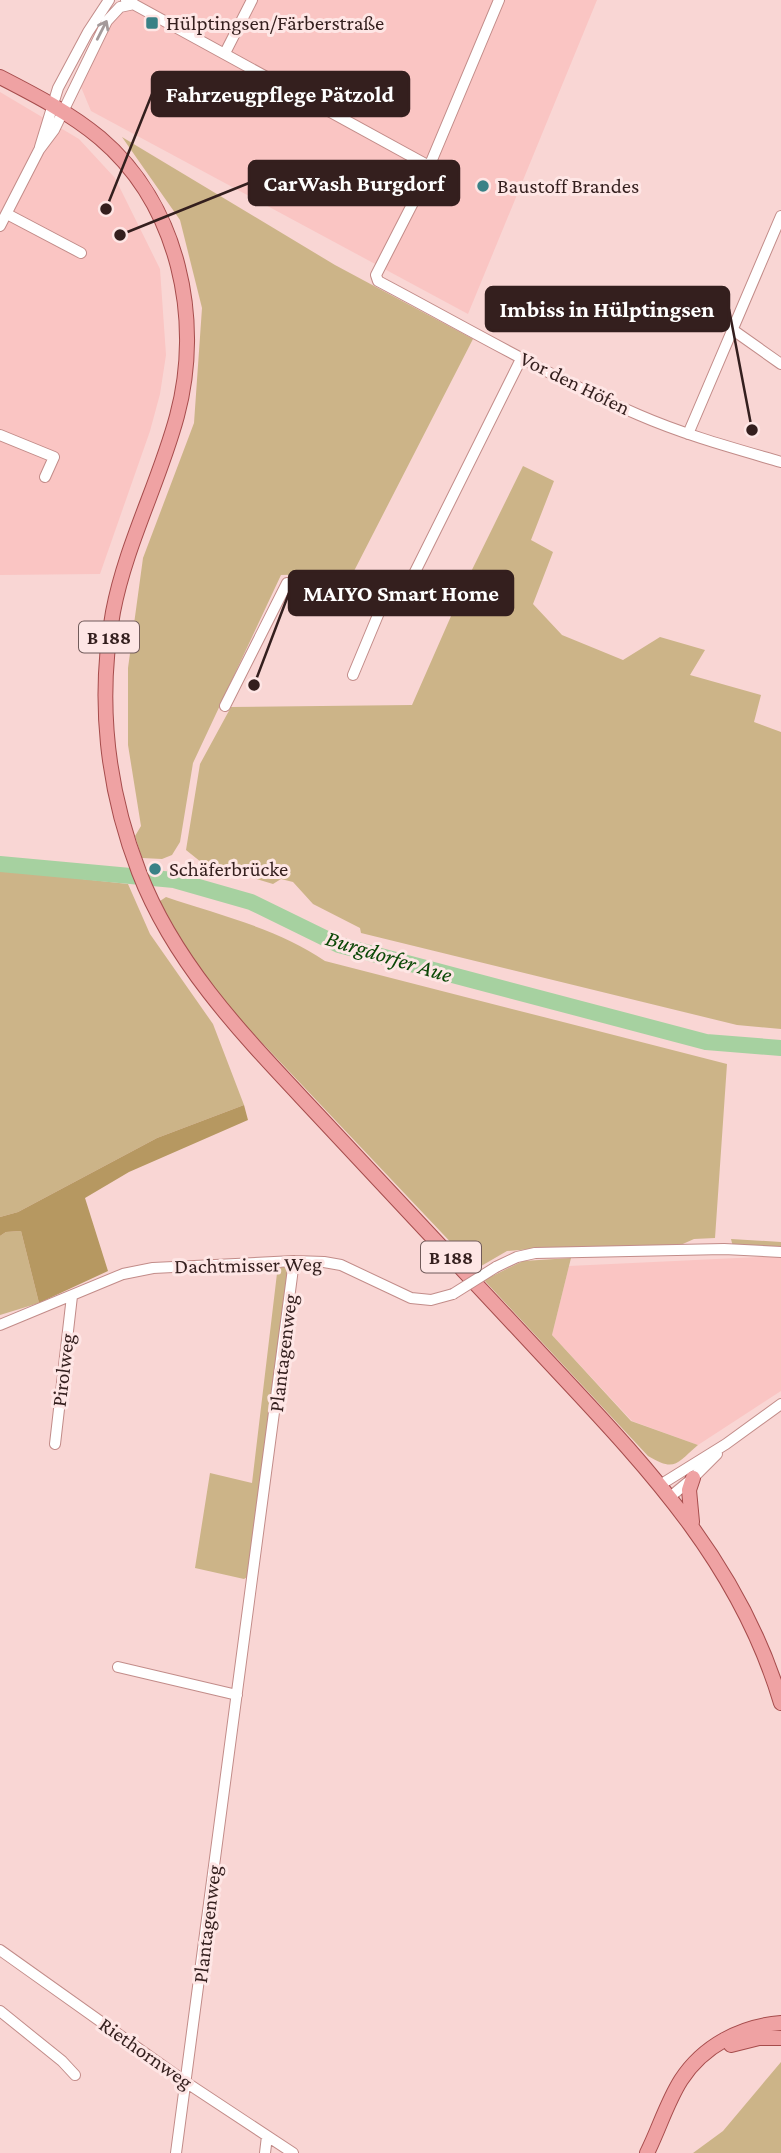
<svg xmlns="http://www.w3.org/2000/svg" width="781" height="2153" viewBox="0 0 781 2153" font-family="'Crimson Pro',serif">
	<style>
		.built { fill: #fac5c3 }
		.green { fill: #ccb488 }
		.forest { fill: #b69861 }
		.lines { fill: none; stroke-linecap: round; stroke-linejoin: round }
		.river { stroke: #a6d1a0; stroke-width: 16 }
		.minor-casing { stroke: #c28c89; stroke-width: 12 }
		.major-casing { stroke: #a64c4c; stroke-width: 16 }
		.minor { stroke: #fff; stroke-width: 10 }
		.major { stroke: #efa2a3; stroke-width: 14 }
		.minor-bridge-casing { stroke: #c28c89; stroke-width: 12; stroke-linecap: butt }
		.minor-bridge { stroke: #fff; stroke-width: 10 }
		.oneway { stroke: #a49a9a }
		.poi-dot { fill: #398186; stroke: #fee6e5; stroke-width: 2.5 }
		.labels { text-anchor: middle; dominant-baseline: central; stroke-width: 6; stroke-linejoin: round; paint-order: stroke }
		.shield { fill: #fee6e5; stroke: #715b5a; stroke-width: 2 }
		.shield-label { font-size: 19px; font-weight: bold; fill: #341f1e }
		.poi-label { font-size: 21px; fill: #341f1e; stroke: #fee6e5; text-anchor: start }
		.street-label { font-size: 21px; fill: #341f1e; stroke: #fee6e5 }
		.water-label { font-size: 23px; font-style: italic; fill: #0a4705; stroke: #fee6e5 }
		.leader { fill: none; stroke: #341f1e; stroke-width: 2.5 }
		.callout-dot { fill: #341f1e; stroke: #fee6e5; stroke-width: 2.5 }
		.callout { fill: #341f1e; stroke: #341f1e; stroke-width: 2.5 }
		.callout-label { font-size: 23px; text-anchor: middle; font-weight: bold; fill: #fff }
	</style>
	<rect width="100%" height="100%" fill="#f9d6d4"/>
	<path class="built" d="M 121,0 L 597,0 L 468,314 L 91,111 L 81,87 Z
		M 0,92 L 79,139 L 115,178 L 160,269 L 166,355 L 160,394 L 150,431 L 100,574 L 0,575 Z
		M 781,1256 L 781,1391 L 698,1445 L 632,1421 L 552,1335 L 569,1266 Z"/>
	<path class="green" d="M 122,137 L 335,265 L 473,339 L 353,573 L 281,575 L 193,763 L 180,842 L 172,855 L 162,859 L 142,858 L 135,836 L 141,826 L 128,745 L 128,668 L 143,558 L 194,423 L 202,308 L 180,220 Z
		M 523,466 L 554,481 L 531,540 L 553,552 L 533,604 L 562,635 L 623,660 L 660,637 L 705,650 L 690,675 L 761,695 L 754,722 L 781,732 L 781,1029 L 737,1025 L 361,933 L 360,928 L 313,904 L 293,882 L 281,879 L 273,884 L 201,862 L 186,850 L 200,764 L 231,707 L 412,705 L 466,582 Z
		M 0,870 L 128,884 L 150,934 L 213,1024 L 244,1105 L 157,1138 L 18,1212 L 0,1217 Z
		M 166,897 C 219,915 279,929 325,961 L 727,1064 L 715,1238 L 694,1239 L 676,1247 L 531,1249 L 507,1251 L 476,1269 L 232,1011 C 205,976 180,941 160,901 Z
		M 21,1231 L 39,1303 L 0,1315 L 0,1236 L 6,1232 Z
		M 731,1239 L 781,1242 L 781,1250 L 733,1247 Z
		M 571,1258 L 552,1335 L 631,1421 L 698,1445 C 676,1464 675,1472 648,1456 L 484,1280 L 523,1261 Z
		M 278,1265 L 286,1266 L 290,1275 L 249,1576 L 244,1579 L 195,1568 L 210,1473 L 252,1483 Z
		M 781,2062 L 781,2153 L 693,2153 L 723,2131 Z"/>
	<path class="forest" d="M 244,1105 L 248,1120 L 129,1172 L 85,1198 L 108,1271 L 39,1303 L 21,1231 L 6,1232 L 0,1236 L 0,1217 L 18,1212 L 157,1138 Z"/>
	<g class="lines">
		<path class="river" d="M 0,864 L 174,880 L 251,902 L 339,945 L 706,1042 L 781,1048"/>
		<defs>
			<path id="minor" d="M 126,0 L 429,166
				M 499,0 L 418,193 L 376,275 L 378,281 C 465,327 550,377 639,415 C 685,435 733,448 781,462
				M 225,53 L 252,0
				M 40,147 L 58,88 L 88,32 L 109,0
				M 7,214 L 81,253
				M 0,226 L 39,150 L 54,130 L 107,21 L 120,7 L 134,4
				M 733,330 L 781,364
				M 688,434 L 781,216
				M 0,435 L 54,457 L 45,477
				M 409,584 L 459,582
				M 353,675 L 393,579
				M 225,706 L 287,583 L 393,579 L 409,584 L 522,357
				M 496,1267 L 517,1257 L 535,1253 L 724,1249 L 781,1252
				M 0,1325 L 123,1274 L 153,1268 L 294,1261 L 324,1262 L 341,1265 L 411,1298 L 431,1300 L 453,1294
				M 55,1444 L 72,1296
				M 660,1485 L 726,1444 L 781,1404
				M 670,1497 L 693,1478 L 717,1454
				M 118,1667 L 237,1695
				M 0,1950 L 187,2083 L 293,2153
				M 0,2011 L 62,2061 L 75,2075
				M 176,2153 L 294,1261
				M 265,2153 L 267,2136"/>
			<path id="major" d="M 0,77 C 35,95 70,113 100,138 C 179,205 203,320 177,416 C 159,483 126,544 113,612 C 97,700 107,789 139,872 C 176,968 249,1041 318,1115 C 389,1191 461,1268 532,1344 C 634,1454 737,1554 781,1703
				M 692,1522 L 689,1490 L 693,1478
				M 731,2045 L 759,2038 L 781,2038
				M 647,2153 C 659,2129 667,2102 681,2080 C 703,2046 741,2026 781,2023"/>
		</defs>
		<use href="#minor" class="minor-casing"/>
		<use href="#major" class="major-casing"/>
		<use href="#minor" class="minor"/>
		<use href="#major" class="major"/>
		<defs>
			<path id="minor-bridge" d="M 453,1294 L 496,1267"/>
		</defs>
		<use href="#minor-bridge" class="minor-bridge-casing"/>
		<use href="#minor-bridge" class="minor-bridge"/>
	</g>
	<defs><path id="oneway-shaft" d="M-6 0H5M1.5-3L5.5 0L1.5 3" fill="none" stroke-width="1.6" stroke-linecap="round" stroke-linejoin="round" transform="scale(1.75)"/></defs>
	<use class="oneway" href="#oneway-shaft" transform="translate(102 30) rotate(-63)"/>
	<g class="poi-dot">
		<rect x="145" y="16" width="14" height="14" rx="3.5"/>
		<circle cx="483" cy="186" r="7"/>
		<circle cx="155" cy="869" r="7"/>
	</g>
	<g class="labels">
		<g class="shield">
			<rect x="79" y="621.5" width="60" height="31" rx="5"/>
			<rect x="421" y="1241.5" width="60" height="31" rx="5"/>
		</g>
		<g class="shield-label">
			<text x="109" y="637">B 188</text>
			<text x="451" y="1257">B 188</text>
		</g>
		<g class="poi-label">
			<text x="166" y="23">Hülptingsen/Färberstraße</text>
			<text x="497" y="186">Baustoff Brandes</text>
			<text x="169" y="869">Schäferbrücke</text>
		</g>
		<g class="street-label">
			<text transform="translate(575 383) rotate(26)">Vor den Höfen</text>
			<text transform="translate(248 1265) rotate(-1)">Dachtmisser Weg</text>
			<text transform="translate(283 1353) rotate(-83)">Plantagenweg</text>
			<text transform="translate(63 1370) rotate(-83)">Pirolweg</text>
			<text transform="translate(207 1924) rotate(-83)">Plantagenweg</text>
			<text transform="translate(146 2053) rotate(35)">Riethornweg</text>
		</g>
		<g class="water-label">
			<text transform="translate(389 956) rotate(17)">Burgdorfer Aue</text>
		</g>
	</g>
	<path class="leader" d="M106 209L152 94M120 235L249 183M752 430L729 309M254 685L289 593"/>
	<g class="callout-dot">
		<circle cx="106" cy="209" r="7"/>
		<circle cx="120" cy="235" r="7"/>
		<circle cx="752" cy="430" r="7"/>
		<circle cx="254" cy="685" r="7"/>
	</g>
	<g class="callout">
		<rect x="152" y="72" width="257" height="44" rx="7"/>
		<rect x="249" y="161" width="210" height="44" rx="7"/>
		<rect x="486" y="287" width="243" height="44" rx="7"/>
		<rect x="289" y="571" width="224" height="44" rx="7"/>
	</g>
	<g class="callout-label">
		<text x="280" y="102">Fahrzeugpflege Pätzold</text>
		<text x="354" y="191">CarWash Burgdorf</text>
		<text x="607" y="317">Imbiss in Hülptingsen</text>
		<text x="401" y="601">MAIYO Smart Home</text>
	</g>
</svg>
